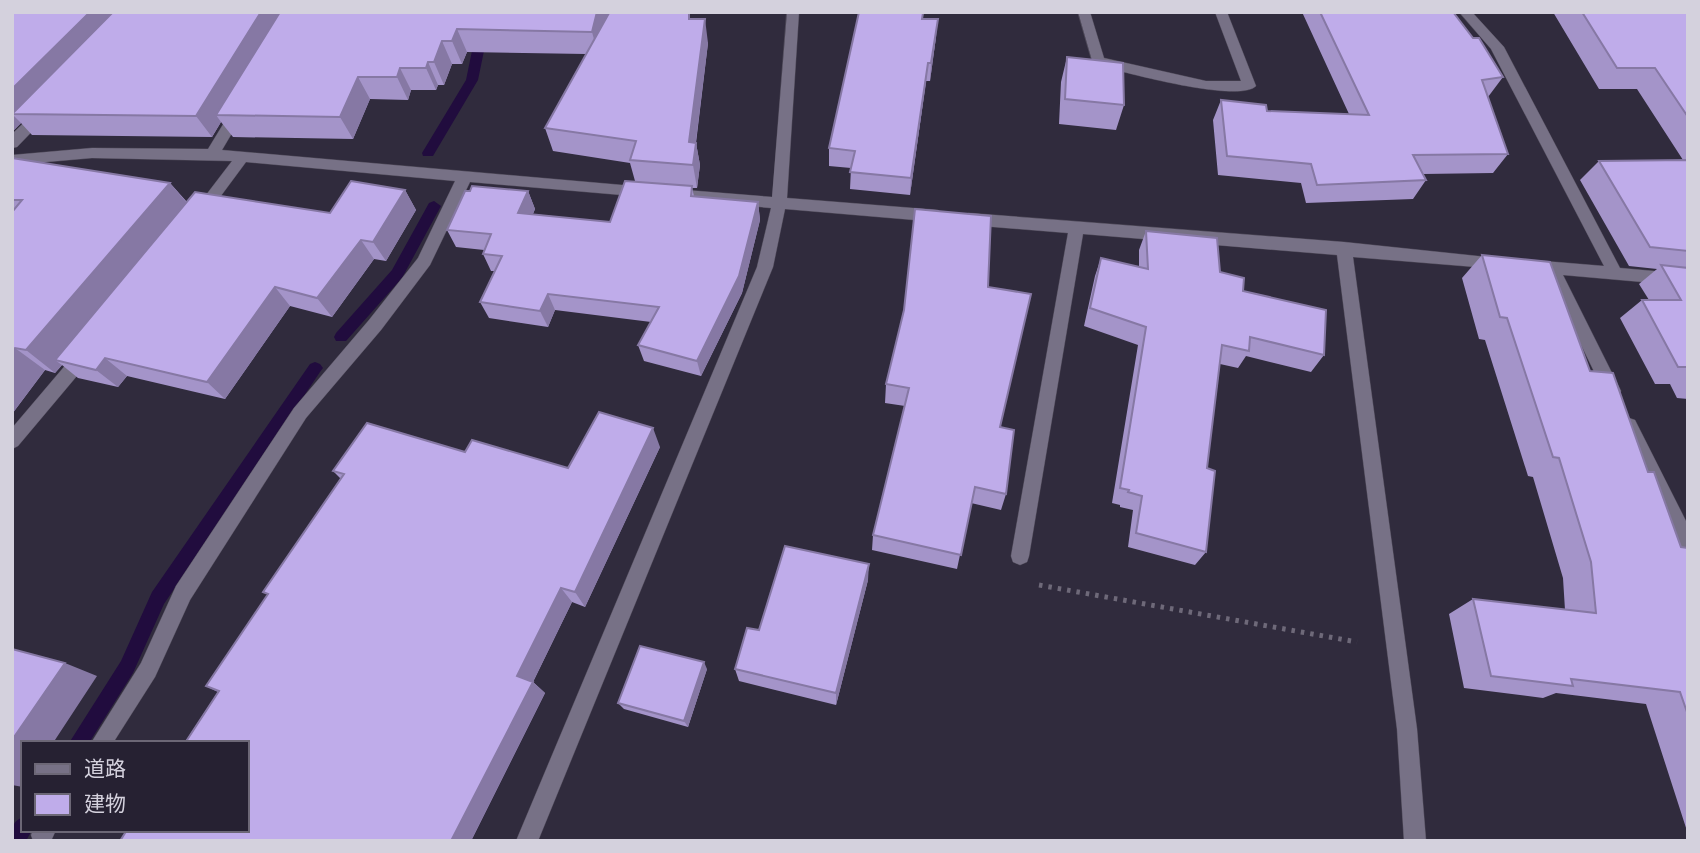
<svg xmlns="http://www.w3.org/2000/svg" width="1700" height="853" viewBox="0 0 1700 853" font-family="'Fira Sans','Noto Sans JP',sans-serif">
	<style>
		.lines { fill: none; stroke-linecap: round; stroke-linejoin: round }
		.stream { fill: #210c3e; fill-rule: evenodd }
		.minor-casing { stroke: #4d4857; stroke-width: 1 }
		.path { stroke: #6e6979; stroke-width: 5; stroke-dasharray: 3.5 6; stroke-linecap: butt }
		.minor { fill: #777186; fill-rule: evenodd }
		.wall { fill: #a494c9 }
		.shaded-wall { fill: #8678a4 }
		.building { fill: #bfacea; stroke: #8678a4; stroke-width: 2 }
	</style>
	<rect width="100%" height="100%" fill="#302b3d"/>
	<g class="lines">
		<path class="stream" d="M 480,12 L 492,12 L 478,80 L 433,156 L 423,156 L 422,153 L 466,80 Z
			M 434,201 L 441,206 L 402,278 L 346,341 L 336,341 L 334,337 L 336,333 L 392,270 L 429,203 Z
			M 315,362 L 320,364 L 323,368 L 320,372 L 164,604 L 133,673 L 89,743 L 69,743 L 121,661 L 152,592 L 310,364 Z
			M 23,817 L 23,830 L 32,830 L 26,841 L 12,841 C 12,829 11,822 23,817 Z"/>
		<defs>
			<path id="minor" d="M 787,12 L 799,12 L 787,198 L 938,210 L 946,216 L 938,222 L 785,209 L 773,267 L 538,841 L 516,841 L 757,267 L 771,208 L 673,199 L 666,194 L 673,189 L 772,197 Z
				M 1078,12 L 1090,12 L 1104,58 L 1206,81 L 1241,81 L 1215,12 L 1227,12 L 1256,86 C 1238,104 1120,71 1093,64 Z
				M 1459,12 L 1472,12 L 1504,47 L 1620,268 L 1688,274 L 1688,286 L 1563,275 L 1621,391 L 1618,396 L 1606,396 L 1546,273 L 1525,270 L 1523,266 L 1531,260 L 1604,266 L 1491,49 Z
				M 238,106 L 245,111 L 222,150 L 645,187 L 652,192 L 645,197 L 470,182 L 430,265 L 381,330 L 306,418 L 190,600 L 155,677 L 113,743 L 91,743 L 141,663 L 176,586 L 294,408 L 369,320 L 418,258 L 455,181 L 246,162 L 206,216 L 201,218 L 193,212 L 232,161 L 92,158 L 12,165 L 12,155 L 92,148 L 208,149 L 233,108 Z
				M 43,107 L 48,109 L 48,115 L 17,147 L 12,148 L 12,134 L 38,109 Z
				M 969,213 L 1344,242 L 1506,259 L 1508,263 L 1500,269 L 1353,257 L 1417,729 L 1426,841 L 1404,841 L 1397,729 L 1337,255 L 1083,234 L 1029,556 L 1027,562 L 1020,565 L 1013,562 L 1011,556 L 1068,233 L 969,225 L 961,219 Z
				M 86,346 L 92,348 L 94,353 L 92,358 L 18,446 L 12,449 L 12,428 L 80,348 Z
				M 1629,418 L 1635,420 L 1688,525 L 1688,554 L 1681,551 L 1620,425 L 1623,420 Z
				M 33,830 L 56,830 L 51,841 L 33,841 L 31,835 Z"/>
		</defs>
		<use href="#minor" class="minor-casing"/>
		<path class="path" d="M 1039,585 L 1357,642"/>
		<use href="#minor" class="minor"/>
	</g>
	<path class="wall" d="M 12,12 L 610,12 L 609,13 L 690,19 L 708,43 L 696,143 L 700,165 L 697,188 L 692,188 L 694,196 L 758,202 L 760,220 L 742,293 L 701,376 L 644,361 L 638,345 L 651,322 L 555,310 L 548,327 L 489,318 L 480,302 L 495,271 L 491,271 L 483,254 L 484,250 L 456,247 L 447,230 L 528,191 L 535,209 L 533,214 L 610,222 L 635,181 L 630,163 L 553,151 L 545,128 L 586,54 L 467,52 L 462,64 L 452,64 L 444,85 L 438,85 L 436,90 L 411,90 L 408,100 L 370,99 L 353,139 L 233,137 L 221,122 L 212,137 L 32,135 L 21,123 L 12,132 Z
		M 1302,12 L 1453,12 L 1503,77 L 1488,97 L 1508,154 L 1493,173 L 1423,174 L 1426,180 L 1413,199 L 1306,203 L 1301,183 L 1218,175 L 1213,120 L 1221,100 L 1267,111 L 1349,114 Z
		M 1553,12 L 1688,12 L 1688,399 L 1677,398 L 1670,384 L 1655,384 L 1620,318 L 1642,300 L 1649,300 L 1639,284 L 1657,269 L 1629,266 L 1580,180 L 1599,161 L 1683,160 L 1637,89 L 1599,89 Z
		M 922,19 L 936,37 L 930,81 L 926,81 L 910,195 L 850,189 L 851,168 L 829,166 L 829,148 Z
		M 1067,57 L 1124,105 L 1116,130 L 1059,124 L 1061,82 Z
		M 12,158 L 170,183 L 187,202 L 330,213 L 405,190 L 416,210 L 386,261 L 374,259 L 332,317 L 290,306 L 225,399 L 127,376 L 118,387 L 78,378 L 62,365 L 55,373 L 45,370 L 12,414 Z
		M 1146,231 L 1220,272 L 1324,355 L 1311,372 L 1246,356 L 1238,368 L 1220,364 L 1207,468 L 1206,552 L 1195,565 L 1128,547 L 1133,510 L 1120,507 L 1120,505 L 1112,503 L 1138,345 L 1084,326 L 1095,276 L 1101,258 L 1139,267 L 1139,250 Z
		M 1482,255 L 1590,371 L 1648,472 L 1681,547 L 1688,548 L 1688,834 L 1646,704 L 1556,693 L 1543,698 L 1464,688 L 1449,614 L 1473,599 L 1565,610 L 1563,578 L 1533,477 L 1528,476 L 1485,340 L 1479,339 L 1462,278 Z
		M 988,287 L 1006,494 L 1001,510 L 971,503 L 957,569 L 872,550 L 873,535 L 905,406 L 885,403 L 886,384 Z
		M 660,447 L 585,607 L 572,602 L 533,682 L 545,693 L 471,841 L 120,841 L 218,692 L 206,686 L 268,595 L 263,592 L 341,479 L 333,471 L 465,452 L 568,468 Z
		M 868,580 L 836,705 L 739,681 L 735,669 Z
		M 707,669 L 688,727 L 624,709 L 618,703 Z"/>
	<path class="shaded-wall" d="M 90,12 L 129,12 L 12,114 L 12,89 Z
		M 261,12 L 288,12 L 216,115 L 221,122 L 212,137 L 196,116 Z
		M 597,12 L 610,12 L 598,54 L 592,32 Z
		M 705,19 L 708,43 L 693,165 L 689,142 Z
		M 938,19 L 936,37 L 930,81 L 931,63 Z
		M 457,29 L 467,52 L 462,64 L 452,41 Z
		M 442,41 L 452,64 L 444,85 L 434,62 Z
		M 428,62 L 438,85 L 436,90 L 426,68 Z
		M 928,63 L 926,81 L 910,195 L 911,178 Z
		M 400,68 L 411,90 L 408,100 L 397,77 Z
		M 358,77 L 370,99 L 353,139 L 340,117 Z
		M 12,114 L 21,123 L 12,132 Z
		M 696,143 L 700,165 L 697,188 L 693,165 Z
		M 170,183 L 192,209 L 55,360 L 62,365 L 55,373 L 26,350 Z
		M 405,190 L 416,210 L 386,261 L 373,242 Z
		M 528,191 L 535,209 L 526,230 L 518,213 Z
		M 758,202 L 760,220 L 742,293 L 701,376 L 697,361 Z
		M 361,240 L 374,259 L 332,317 L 317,298 Z
		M 275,287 L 290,306 L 225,399 L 207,382 Z
		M 548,294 L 555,310 L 548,327 L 540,311 Z
		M 15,348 L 45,370 L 12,414 L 12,352 Z
		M 105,358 L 127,376 L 118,387 L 96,370 Z
		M 653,428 L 660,447 L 585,607 L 575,592 Z
		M 869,564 L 868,580 L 836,705 L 836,693 Z
		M 561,588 L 572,602 L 533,682 L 545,693 L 471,841 L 451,841 L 517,676 Z
		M 704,662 L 707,669 L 688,727 L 684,721 Z
		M 65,663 L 97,676 L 53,743 L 23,743 L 23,787 L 12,785 L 12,740 Z"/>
	<path class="building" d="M 12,12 L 90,12 L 12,89 Z
		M 113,12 L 261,12 L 196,116 L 12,114 Z
		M 280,12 L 597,12 L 592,32 L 457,29 L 452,41 L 442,41 L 434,62 L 428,62 L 426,68 L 400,68 L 397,77 L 358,77 L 340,117 L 216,115 Z
		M 859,12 L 919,12 L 923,13 L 922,19 L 938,19 L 931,63 L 928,63 L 911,178 L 850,172 L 855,151 L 829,148 Z
		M 1320,12 L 1453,12 L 1473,38 L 1479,38 L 1503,77 L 1482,80 L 1508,154 L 1413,155 L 1426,180 L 1317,185 L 1311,164 L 1227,156 L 1221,100 L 1266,105 L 1267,111 L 1369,115 Z
		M 1582,12 L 1688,12 L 1688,117 L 1655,68 L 1617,68 Z
		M 609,13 L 689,13 L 689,19 L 705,19 L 689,142 L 696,143 L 693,165 L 630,160 L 636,141 L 545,128 Z
		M 1067,57 L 1123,63 L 1124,105 L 1065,99 Z
		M 12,158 L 170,183 L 26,350 L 15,348 L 12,352 L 12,212 L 22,200 L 12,200 Z
		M 1688,160 L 1688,251 L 1650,247 L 1599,161 Z
		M 351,181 L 405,190 L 373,242 L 361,240 L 317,298 L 275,287 L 207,382 L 105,358 L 96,370 L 55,360 L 195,192 L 330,213 Z
		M 625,181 L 692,186 L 691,196 L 758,202 L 739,276 L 697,361 L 638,345 L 659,307 L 548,294 L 540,311 L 480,302 L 502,256 L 483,254 L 491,234 L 447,230 L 465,191 L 470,191 L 472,186 L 528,191 L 518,213 L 610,222 Z
		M 915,209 L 991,216 L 988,287 L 1031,294 L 1000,427 L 1014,430 L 1006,494 L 975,487 L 961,555 L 873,535 L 909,388 L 886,384 L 904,310 Z
		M 1146,231 L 1217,238 L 1220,272 L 1244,278 L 1243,291 L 1326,310 L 1324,355 L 1250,337 L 1249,351 L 1222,345 L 1207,468 L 1215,471 L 1206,552 L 1136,533 L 1142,496 L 1128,492 L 1129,490 L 1120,488 L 1146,327 L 1090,308 L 1101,258 L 1148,269 Z
		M 1482,255 L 1550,262 L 1590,371 L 1613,373 L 1648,472 L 1654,472 L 1681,547 L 1688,548 L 1688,715 L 1680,692 L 1571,679 L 1573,686 L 1491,676 L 1473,599 L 1596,613 L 1591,562 L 1559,458 L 1553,457 L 1507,318 L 1500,317 Z
		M 1661,265 L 1688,268 L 1688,367 L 1678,367 L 1642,300 L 1681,300 Z
		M 599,412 L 653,428 L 575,592 L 561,588 L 517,676 L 533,682 L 451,841 L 120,841 L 127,830 L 247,830 L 247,743 L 185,743 L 219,691 L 206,686 L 268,594 L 263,592 L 344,474 L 333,471 L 367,423 L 465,452 L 472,440 L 568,468 Z
		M 785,546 L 869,564 L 836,693 L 735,669 L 747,628 L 759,630 Z
		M 640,646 L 704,662 L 684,721 L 618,703 Z
		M 12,649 L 65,663 L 12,740 Z"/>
	<rect width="1700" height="853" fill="none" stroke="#d4d1dd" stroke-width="28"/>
	<rect x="21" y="741" width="228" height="91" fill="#262132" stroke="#6c6776" stroke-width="2"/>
	<rect x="35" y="764" width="35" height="10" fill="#777186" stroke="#6c6776" stroke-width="2"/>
	<text x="84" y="776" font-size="21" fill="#d4d1dd">道路</text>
	<rect x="35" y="794" width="35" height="21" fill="#bfacea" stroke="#6c6776" stroke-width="2"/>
	<text x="84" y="811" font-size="21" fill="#d4d1dd">建物</text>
</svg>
